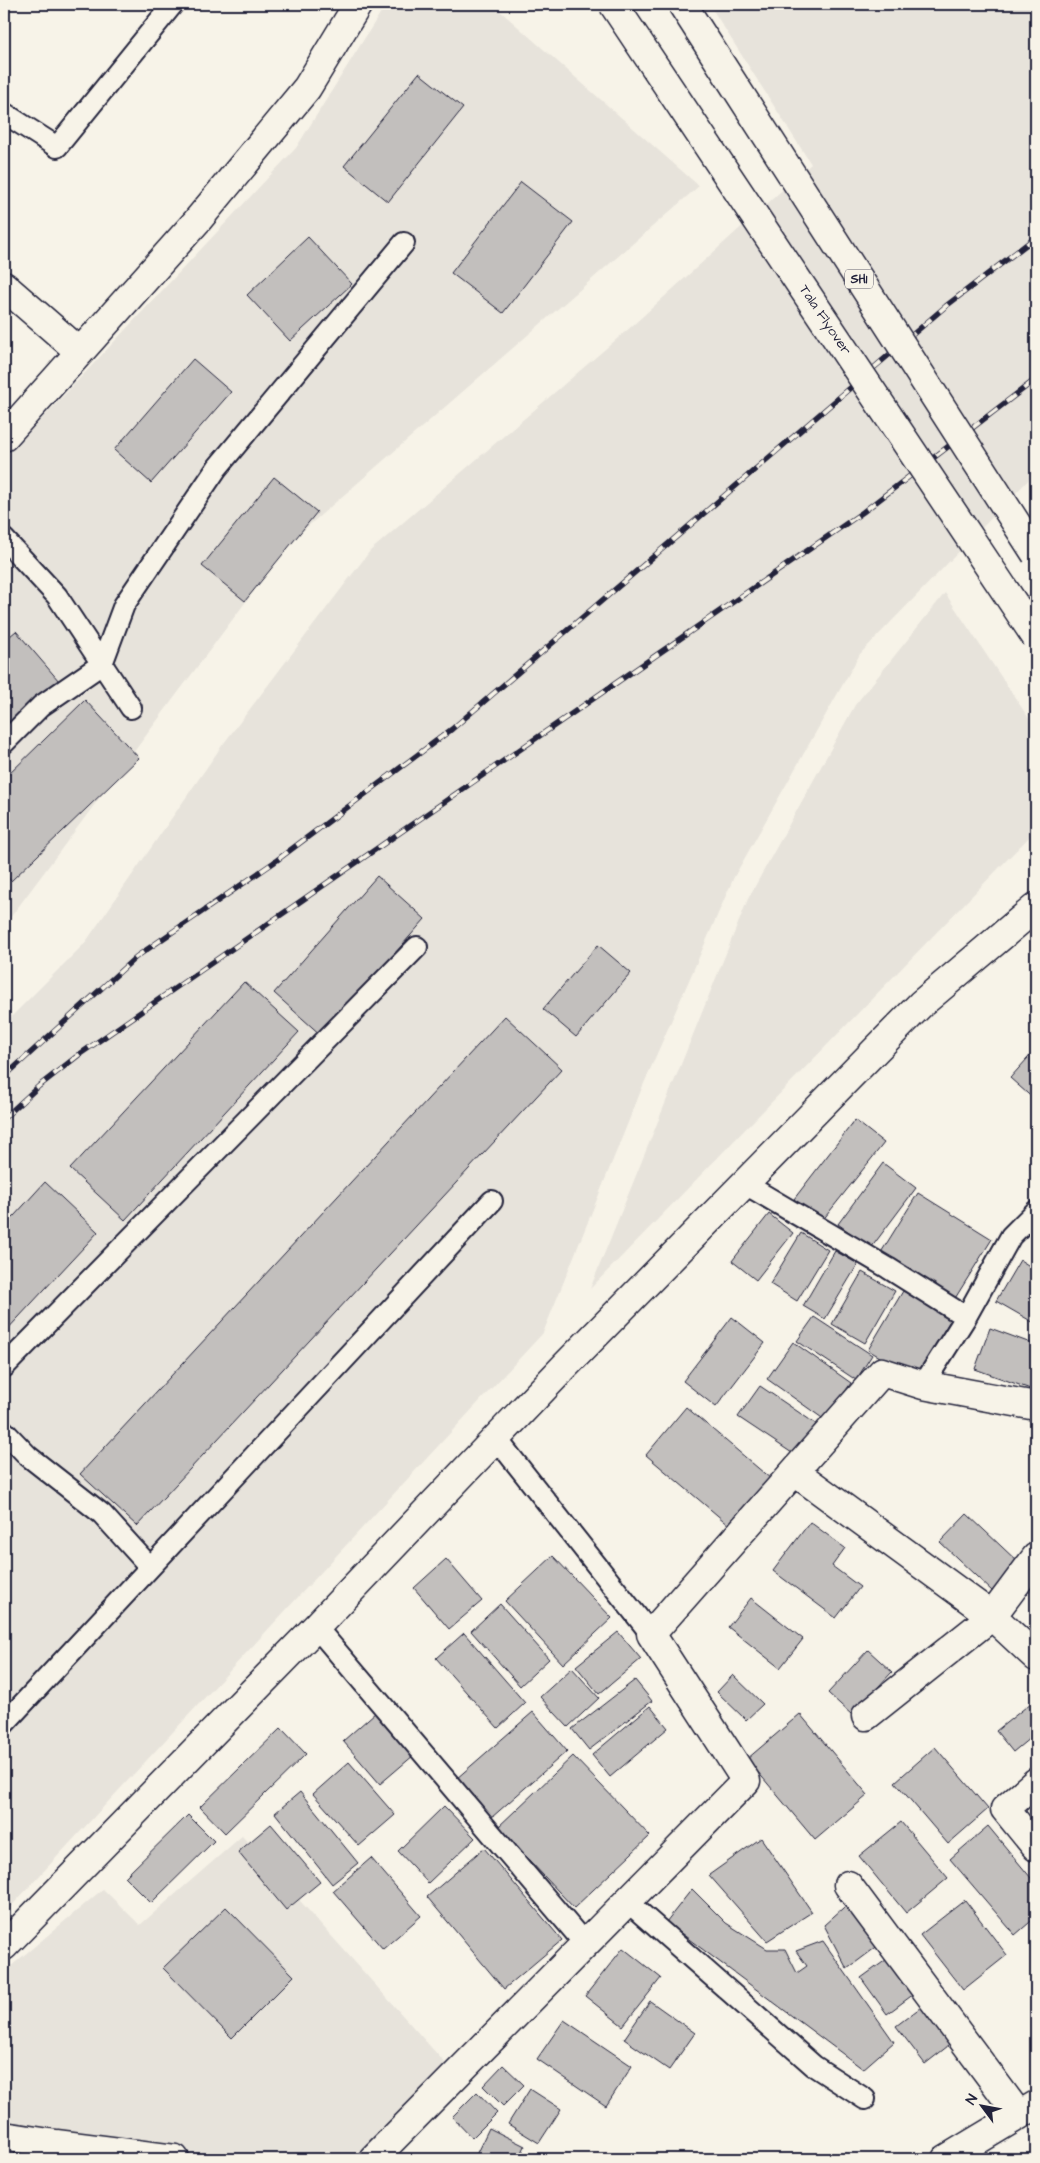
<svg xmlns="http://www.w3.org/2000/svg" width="1040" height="2163" viewBox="0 0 1040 2163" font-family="'Architects Daughter',sans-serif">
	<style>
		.built { fill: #e7e3db }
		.building { fill: #c2bfbd; stroke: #22223b }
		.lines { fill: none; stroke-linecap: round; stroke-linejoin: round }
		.service-casing { stroke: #22223b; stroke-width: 24 }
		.minor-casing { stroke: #22223b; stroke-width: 31 }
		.tertiary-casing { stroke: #22223b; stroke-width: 31 }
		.secondary-casing { stroke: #22223b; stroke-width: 31 }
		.service { stroke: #f7f3e8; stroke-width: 20 }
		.minor { stroke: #f7f3e8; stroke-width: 28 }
		.tertiary { stroke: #f7f3e8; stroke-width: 28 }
		.secondary { stroke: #f7f3e8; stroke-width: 28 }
		.rail-casing { stroke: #22223b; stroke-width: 5.5 }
		.rail { stroke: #f7f3e8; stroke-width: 4; stroke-dasharray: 11; stroke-linecap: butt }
		.primary-bridge-casing { stroke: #22223b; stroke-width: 31; stroke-linecap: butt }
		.primary-bridge { stroke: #f7f3e8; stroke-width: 28 }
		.labels { text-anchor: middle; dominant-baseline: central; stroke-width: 4; stroke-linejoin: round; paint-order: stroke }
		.shield { fill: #f7f3e8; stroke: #62616f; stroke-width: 1 }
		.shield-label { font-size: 12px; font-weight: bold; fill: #22223b }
		.street-label { font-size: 14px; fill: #22223b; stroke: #f7f3e8 }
	</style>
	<rect width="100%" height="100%" fill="#f7f3e8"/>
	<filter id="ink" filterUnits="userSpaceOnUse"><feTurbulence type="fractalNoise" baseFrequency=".02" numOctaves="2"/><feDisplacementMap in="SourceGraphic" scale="10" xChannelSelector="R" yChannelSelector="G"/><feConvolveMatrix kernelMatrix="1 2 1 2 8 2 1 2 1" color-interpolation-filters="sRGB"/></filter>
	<g filter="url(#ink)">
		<path class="built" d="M 386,4 L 492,4 L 699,186 L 291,541 L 4,926 L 4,459 L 296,148 Z
			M 709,4 L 1036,4 L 1036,472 L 860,654 L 734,877 L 642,1088 L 543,1333 L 4,1914 L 4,1024 L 85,943 L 221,747 L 370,551 L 632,326 L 811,164 Z
			M 945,593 L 1036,729 L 1036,830 L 590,1289 L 748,899 L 855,705 Z
			M 242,1836 L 446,2064 L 370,2159 L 4,2159 L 4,1972 L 103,1889 L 140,1925 Z"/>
		<path class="building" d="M 419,73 L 463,108 L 388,202 L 344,166 Z
			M 521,182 L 573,222 L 503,313 L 451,273 Z
			M 308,237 L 352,284 L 290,341 L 247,295 Z
			M 193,359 L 231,392 L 151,483 L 114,450 Z
			M 274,477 L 317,512 L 245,601 L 202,566 Z
			M 16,631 L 59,681 L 4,728 L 4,641 Z
			M 85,700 L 139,758 L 11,881 L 4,873 L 4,779 Z
			M 377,876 L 425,919 L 322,1036 L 274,993 Z
			M 598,945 L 631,973 L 576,1037 L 543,1009 Z
			M 244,982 L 299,1032 L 125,1220 L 70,1169 Z
			M 505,1016 L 562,1069 L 137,1526 L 80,1474 Z
			M 1036,1049 L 1036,1101 L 1010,1078 Z
			M 855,1120 L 884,1143 L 822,1221 L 794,1199 Z
			M 883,1163 L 916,1188 L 871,1248 L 838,1224 Z
			M 45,1182 L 98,1232 L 4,1333 L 4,1227 Z
			M 918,1193 L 992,1239 L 954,1300 L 880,1254 Z
			M 769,1214 L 793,1233 L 756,1280 L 732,1261 Z
			M 801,1233 L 828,1250 L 797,1301 L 770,1284 Z
			M 835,1251 L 858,1264 L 825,1319 L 803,1306 Z
			M 1020,1260 L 1036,1270 L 1036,1324 L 996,1301 Z
			M 862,1272 L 895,1291 L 865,1343 L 832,1324 Z
			M 903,1291 L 951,1319 L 916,1378 L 868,1350 Z
			M 732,1317 L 765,1343 L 716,1407 L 683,1381 Z
			M 814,1317 L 872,1355 L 856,1380 L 797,1341 Z
			M 990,1328 L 1036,1345 L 1036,1391 L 975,1369 Z
			M 793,1342 L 851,1383 L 825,1420 L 767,1379 Z
			M 760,1386 L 816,1424 L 795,1455 L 738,1417 Z
			M 686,1407 L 771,1479 L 730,1526 L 646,1455 Z
			M 967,1514 L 1019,1563 L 993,1592 L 940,1542 Z
			M 810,1522 L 845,1548 L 832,1566 L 860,1587 L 836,1618 L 773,1571 Z
			M 553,1556 L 612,1618 L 563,1664 L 505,1601 Z
			M 446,1559 L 482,1601 L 449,1629 L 414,1588 Z
			M 751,1598 L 803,1639 L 780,1668 L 728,1627 Z
			M 500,1604 L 549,1659 L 520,1686 L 471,1631 Z
			M 618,1632 L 641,1659 L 599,1694 L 576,1666 Z
			M 464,1633 L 525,1703 L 498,1728 L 436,1658 Z
			M 868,1650 L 892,1672 L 852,1715 L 828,1693 Z
			M 572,1668 L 599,1698 L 568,1727 L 540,1697 Z
			M 733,1675 L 763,1704 L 746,1720 L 717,1692 Z
			M 635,1680 L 652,1701 L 589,1750 L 572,1729 Z
			M 1036,1699 L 1036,1733 L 1013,1752 L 996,1731 Z
			M 650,1706 L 668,1728 L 610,1777 L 592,1755 Z
			M 376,1712 L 414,1755 L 380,1784 L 343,1741 Z
			M 533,1712 L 567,1751 L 491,1818 L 456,1779 Z
			M 800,1714 L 868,1795 L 815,1840 L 747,1759 Z
			M 281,1728 L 306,1754 L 225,1833 L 200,1807 Z
			M 935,1747 L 988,1809 L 948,1844 L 895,1782 Z
			M 573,1756 L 650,1836 L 574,1908 L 498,1827 Z
			M 349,1762 L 395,1815 L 359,1846 L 313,1794 Z
			M 300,1792 L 358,1863 L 332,1884 L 275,1813 Z
			M 444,1806 L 475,1838 L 428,1883 L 398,1851 Z
			M 188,1815 L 214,1841 L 151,1903 L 125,1877 Z
			M 901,1822 L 948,1878 L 906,1913 L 859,1856 Z
			M 271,1824 L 320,1882 L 286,1910 L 238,1852 Z
			M 988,1826 L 1036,1884 L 1036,1917 L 1015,1935 L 950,1859 Z
			M 761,1838 L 812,1912 L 767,1941 L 709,1875 Z
			M 484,1848 L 562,1940 L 504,1989 L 427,1897 Z
			M 371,1858 L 421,1916 L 383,1949 L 333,1891 Z
			M 692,1889 L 726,1923 L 767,1949 L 785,1949 L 797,1973 L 807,1966 L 796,1951 L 823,1941 L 894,2042 L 863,2069 L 666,1922 Z
			M 852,1900 L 887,1939 L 847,1969 L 824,1925 Z
			M 965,1900 L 1007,1955 L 963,1990 L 920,1935 Z
			M 226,1907 L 294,1976 L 232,2038 L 163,1968 Z
			M 623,1948 L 661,1978 L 623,2026 L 585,1996 Z
			M 897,1952 L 922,1988 L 887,2014 L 861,1978 Z
			M 650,2001 L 695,2033 L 669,2070 L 624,2039 Z
			M 929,2001 L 957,2039 L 925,2064 L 896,2026 Z
			M 564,2020 L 632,2066 L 606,2106 L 537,2059 Z
			M 503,2065 L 524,2085 L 503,2106 L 483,2086 Z
			M 530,2089 L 561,2109 L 539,2143 L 508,2124 Z
			M 477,2092 L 497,2113 L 472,2138 L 452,2117 Z
			M 489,2128 L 525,2146 L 519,2159 L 474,2159 Z"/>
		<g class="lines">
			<defs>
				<path id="service" d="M 4,113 L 57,147 L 173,4
					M 4,539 L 57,596 L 131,708
					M 4,743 L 41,706 L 102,664 L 124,605 L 217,468 L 404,243
					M 745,1184 L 888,1268 L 966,1317
					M 4,1367 L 417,947
					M 923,1385 L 966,1317 L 1011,1236 L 1036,1211
					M 4,1431 L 28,1456 L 102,1514 L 150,1567
					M 496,1438 L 651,1634
					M 316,1627 L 585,1944
					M 4,1724 L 492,1201
					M 628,1902 L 814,2066 L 865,2099"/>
				<path id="minor" d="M 4,286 L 80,352
					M 4,437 L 197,221 L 307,88 L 358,4
					M 795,1472 L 992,1616 L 1036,1657
					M 866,1716 L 992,1616 L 1036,1557
					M 1036,1782 L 1005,1809 L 1036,1847
					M 848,1885 L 1019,2115
					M 373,2159 L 746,1781 L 651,1634 L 882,1372 L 923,1385 L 1036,1406"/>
				<path id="tertiary" d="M 4,1946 L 316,1627 L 565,1366 L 921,1004 L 1036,907
					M 4,2136 L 56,2144 L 175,2159"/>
				<path id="secondary" d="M 946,2159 L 1036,2105"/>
			</defs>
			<use href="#service" class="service-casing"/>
			<use href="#minor" class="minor-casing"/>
			<use href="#tertiary" class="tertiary-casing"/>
			<use href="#secondary" class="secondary-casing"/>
			<use href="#service" class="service"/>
			<use href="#minor" class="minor"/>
			<use href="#tertiary" class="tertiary"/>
			<use href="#secondary" class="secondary"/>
			<defs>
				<path id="rail" d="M 4,1077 L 136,957 L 273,863 L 452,729 L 946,306 L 1036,237
					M 4,1118 L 39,1086 L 80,1054 L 863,512 L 1036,379"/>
			</defs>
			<use href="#rail" class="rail-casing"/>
			<use href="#rail" class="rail"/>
			<defs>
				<path id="primary-bridge" d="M 613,4 L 1036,637
					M 682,4 L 1036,554"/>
			</defs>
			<use href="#primary-bridge" class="primary-bridge-casing"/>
			<use href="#primary-bridge" class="primary-bridge"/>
		</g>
	</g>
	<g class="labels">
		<rect class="shield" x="845" y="269.5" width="28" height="19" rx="4"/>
		<g class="shield-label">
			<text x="859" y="279">SH1</text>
		</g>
		<g class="street-label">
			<text transform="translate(825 320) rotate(56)">Tala Flyover</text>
		</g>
	</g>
	<rect width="1040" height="2163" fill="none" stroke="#f7f3e8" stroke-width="20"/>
	<rect x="10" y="10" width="1020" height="2143" fill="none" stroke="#22223b" stroke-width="2" filter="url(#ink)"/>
	<g transform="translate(982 2106) rotate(302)" stroke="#f7f3e8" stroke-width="4" paint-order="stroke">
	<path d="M0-4L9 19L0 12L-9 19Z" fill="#22223b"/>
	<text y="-8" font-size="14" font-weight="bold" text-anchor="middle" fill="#22223b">N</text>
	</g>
</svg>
